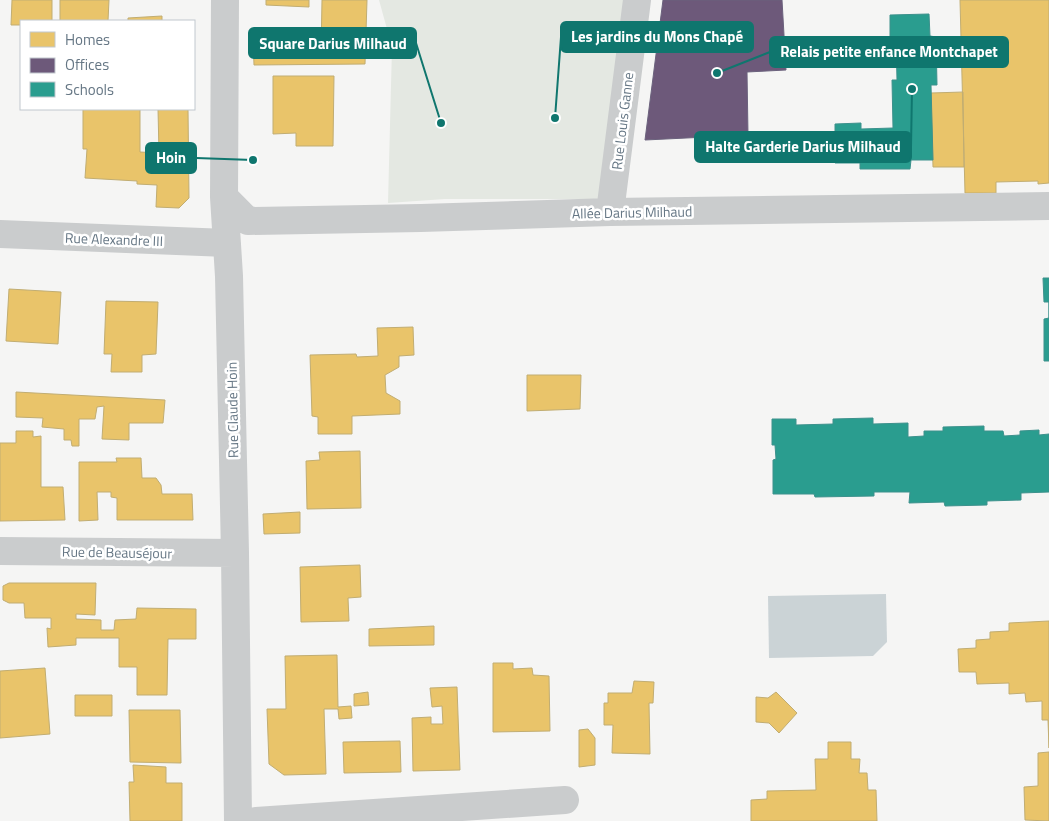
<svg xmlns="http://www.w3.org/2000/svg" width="1049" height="821" viewBox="0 0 1049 821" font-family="'Titillium Web',sans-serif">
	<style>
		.green { fill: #e4e8e2 }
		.water { fill: #cbd3d6 }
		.homes { fill: #e9c46a; stroke: #c1ad72 }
		.offices { fill: #6d597a; stroke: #6b627d }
		.schools { fill: #2a9d8f; stroke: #3c918c }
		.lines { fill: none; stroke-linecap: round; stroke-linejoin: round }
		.minor { stroke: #cacccd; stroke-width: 28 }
		.labels { text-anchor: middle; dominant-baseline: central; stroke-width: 5; stroke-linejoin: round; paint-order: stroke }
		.street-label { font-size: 14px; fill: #657684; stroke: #fff }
		.leader { fill: none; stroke: #0f766e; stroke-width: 2 }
		.callout-dot { fill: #0f766e; stroke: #fff; stroke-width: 2 }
		.callout { fill: #0f766e; stroke: #0f766e; stroke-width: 2 }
		.callout-label { font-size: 15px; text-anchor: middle; font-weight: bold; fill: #fff }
	</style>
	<rect width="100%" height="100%" fill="#f5f5f4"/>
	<path class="green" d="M 379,0 L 628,0 L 604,199 L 445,199 L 388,203 L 392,47 Z"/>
	<path class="water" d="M 886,594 L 887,642 L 873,656 L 769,658 L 768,596 Z"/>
	<path class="homes" d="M 12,0 L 52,0 L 52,21 L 21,21 L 21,25 L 11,25 Z
		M 60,0 L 109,0 L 108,21 L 60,21 Z
		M 266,0 L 309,0 L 309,7 L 266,5 Z
		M 322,0 L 367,0 L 365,64 L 254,65 L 253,38 L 302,39 L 303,48 L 314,48 L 313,55 L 321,54 Z
		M 960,0 L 1049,0 L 1049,183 L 1038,184 L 1038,181 L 996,182 L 996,193 L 965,193 Z
		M 162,16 L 162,21 L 128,21 L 128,18 Z
		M 273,76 L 334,76 L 333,146 L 296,146 L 296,133 L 273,134 Z
		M 963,92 L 964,167 L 933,167 L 931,93 Z
		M 83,109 L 140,109 L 140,152 L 159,153 L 158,109 L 188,109 L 189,198 L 179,208 L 156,207 L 157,185 L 137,184 L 137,181 L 85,178 L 87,149 L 83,149 Z
		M 9,289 L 61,292 L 58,344 L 6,341 Z
		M 106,301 L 158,302 L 156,354 L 142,355 L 142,372 L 111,372 L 112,354 L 104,354 Z
		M 413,327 L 414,355 L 399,356 L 399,367 L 385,375 L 386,393 L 400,401 L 400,414 L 352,416 L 352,434 L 318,434 L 318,417 L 312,416 L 310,355 L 356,354 L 357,357 L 378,356 L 377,328 Z
		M 527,375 L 581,375 L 580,409 L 527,411 Z
		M 16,392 L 165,400 L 163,423 L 129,423 L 129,440 L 102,439 L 104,406 L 97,407 L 95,419 L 79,419 L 79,446 L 72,446 L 71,440 L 64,440 L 64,429 L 42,427 L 43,418 L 16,417 Z
		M 16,431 L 33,431 L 33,437 L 41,436 L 41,487 L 63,487 L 65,520 L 0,521 L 0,443 L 16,443 Z
		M 360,451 L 361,508 L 307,509 L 306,461 L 320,460 L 319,452 Z
		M 116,458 L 141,458 L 142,478 L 156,478 L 161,485 L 162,494 L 192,494 L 193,520 L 117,520 L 117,498 L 111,497 L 111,492 L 97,492 L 98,520 L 79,521 L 79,462 L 117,462 Z
		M 300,512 L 300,533 L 264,534 L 263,514 Z
		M 360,565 L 361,597 L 348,598 L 349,621 L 301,622 L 300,567 Z
		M 9,583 L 96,583 L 95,615 L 76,614 L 76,619 L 101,620 L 101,630 L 114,630 L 115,620 L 136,619 L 137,608 L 196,609 L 196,639 L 168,639 L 167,695 L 137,695 L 137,667 L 119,667 L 119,638 L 76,638 L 76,645 L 48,647 L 47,628 L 51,629 L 51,618 L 25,618 L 24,603 L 9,603 L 3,600 L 3,586 Z
		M 1049,621 L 1049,748 L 1048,720 L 1042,720 L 1042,701 L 1026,702 L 1025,693 L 1009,694 L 1009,683 L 977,684 L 976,672 L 959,672 L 958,649 L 976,648 L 976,640 L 990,639 L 990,632 L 1009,631 L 1009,623 Z
		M 434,626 L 434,645 L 369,646 L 369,629 Z
		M 337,655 L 338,707 L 351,706 L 352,718 L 339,719 L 338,709 L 324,709 L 326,774 L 284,775 L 269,764 L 267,709 L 286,709 L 285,656 Z
		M 493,663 L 513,663 L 513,669 L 532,668 L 533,675 L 549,676 L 550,731 L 493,732 Z
		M 45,668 L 50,734 L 0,738 L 0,671 Z
		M 634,681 L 654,682 L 653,703 L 649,703 L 650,754 L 612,753 L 613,725 L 604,725 L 604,703 L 608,703 L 608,693 L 632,693 Z
		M 457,687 L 460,770 L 413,771 L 412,718 L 431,717 L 431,724 L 443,724 L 442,706 L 432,707 L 430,688 Z
		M 368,692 L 369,705 L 354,706 L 354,694 Z
		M 776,692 L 797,713 L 779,733 L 769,723 L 756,722 L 756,697 L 768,698 Z
		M 75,695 L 112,695 L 112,716 L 75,716 Z
		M 129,710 L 180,710 L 181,763 L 130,762 Z
		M 588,729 L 595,738 L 595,765 L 579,767 L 579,730 Z
		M 400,741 L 401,772 L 344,773 L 343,742 Z
		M 828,742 L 851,742 L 851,759 L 860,759 L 859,773 L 867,773 L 868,790 L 876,790 L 877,821 L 751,821 L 751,800 L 767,799 L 767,791 L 816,790 L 815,759 L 828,759 Z
		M 1049,752 L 1049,821 L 1025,820 L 1024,787 L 1038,786 L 1038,753 Z
		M 133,765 L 166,767 L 166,783 L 182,783 L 182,821 L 130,821 L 129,782 L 134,782 Z"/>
	<path class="offices" d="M 663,0 L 782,0 L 786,70 L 747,72 L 748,135 L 645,140 Z"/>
	<path class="schools" d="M 929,14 L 930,36 L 936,37 L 937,85 L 931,85 L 933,160 L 911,160 L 910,169 L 860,169 L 860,163 L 835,163 L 835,124 L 861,123 L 861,129 L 893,128 L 892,80 L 897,80 L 896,38 L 890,38 L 890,15 Z
		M 1043,278 L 1049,278 L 1049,318 L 1049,302 L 1044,302 Z
		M 1049,318 L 1049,361 L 1044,361 L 1044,319 Z
		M 873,418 L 873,424 L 908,423 L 908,437 L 924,436 L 924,431 L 943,431 L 943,427 L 984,426 L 984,431 L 1003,431 L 1004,436 L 1020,435 L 1020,431 L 1039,430 L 1039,435 L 1049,434 L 1049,492 L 1021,493 L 1021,500 L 987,501 L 987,505 L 945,506 L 944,502 L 909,503 L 910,492 L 874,492 L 874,496 L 815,497 L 814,494 L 773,494 L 773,460 L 776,459 L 775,445 L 772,445 L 772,419 L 796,419 L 796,425 L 833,424 L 833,419 Z"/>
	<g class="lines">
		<path class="minor" d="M 225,0 L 224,197 L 229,276 L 235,553 L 238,821
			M 224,197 L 248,221 L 421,218 L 610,212 L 1049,206
			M 610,212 L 637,0
			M 0,234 L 227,243
			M 0,551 L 235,553
			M 256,821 L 565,800"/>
	</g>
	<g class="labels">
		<g class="street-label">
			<text transform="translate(622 121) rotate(-83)">Rue Louis Ganne</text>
			<text transform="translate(632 212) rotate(-1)">Allée Darius Milhaud</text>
			<text transform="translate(114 239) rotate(2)">Rue Alexandre III</text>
			<text transform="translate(232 410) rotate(-91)">Rue Claude Hoin</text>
			<text transform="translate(117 552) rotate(1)">Rue de Beauséjour</text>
		</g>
	</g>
	<path class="leader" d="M555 118L561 37M441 123L416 43M717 73L770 52M912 89L911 147M253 160L196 158"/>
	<g class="callout-dot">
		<circle cx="555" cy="118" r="5"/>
		<circle cx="441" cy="123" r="5"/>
		<circle cx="717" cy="73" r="5"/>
		<circle cx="912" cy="89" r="5"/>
		<circle cx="253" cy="160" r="5"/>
	</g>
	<g class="callout">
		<rect x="561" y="22" width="192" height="30" rx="5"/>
		<rect x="249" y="28" width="167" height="30" rx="5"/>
		<rect x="770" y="37" width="238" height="30" rx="5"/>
		<rect x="695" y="132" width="216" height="30" rx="5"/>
		<rect x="146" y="143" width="50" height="30" rx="5"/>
	</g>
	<g class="callout-label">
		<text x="657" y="42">Les jardins du Mons Chapé</text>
		<text x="333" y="49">Square Darius Milhaud</text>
		<text x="889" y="57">Relais petite enfance Montchapet</text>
		<text x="803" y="152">Halte Garderie Darius Milhaud</text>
		<text x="171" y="163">Hoin</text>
	</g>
	<rect x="20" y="20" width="175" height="90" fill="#ffffff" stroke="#c1c8ce"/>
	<rect x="30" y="32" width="25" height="15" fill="#e9c46a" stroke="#c1c8ce"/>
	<text x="65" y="45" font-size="15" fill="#657684">Homes</text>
	<rect x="30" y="58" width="25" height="15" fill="#6d597a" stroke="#c1c8ce"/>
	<text x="65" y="70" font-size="15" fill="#657684">Offices</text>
	<rect x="30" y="82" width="25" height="15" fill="#2a9d8f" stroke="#c1c8ce"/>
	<text x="65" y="95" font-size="15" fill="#657684">Schools</text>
</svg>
